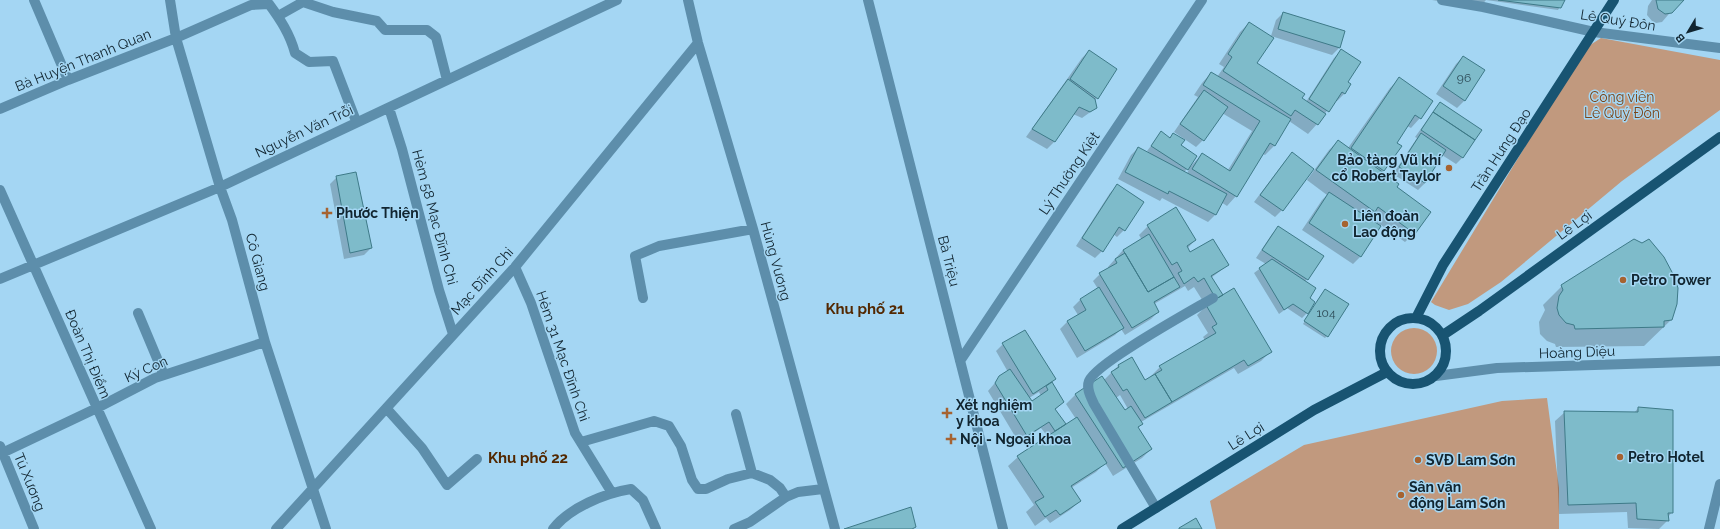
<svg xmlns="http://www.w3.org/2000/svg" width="1720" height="529" viewBox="0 0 1720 529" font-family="Raleway,sans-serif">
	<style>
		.green { fill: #c1997e }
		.shadow { fill: #0003; fill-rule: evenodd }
		.building { fill: #7ebbca; stroke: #3e7a88 }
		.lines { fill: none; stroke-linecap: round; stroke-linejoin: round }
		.minor { stroke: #5d8eab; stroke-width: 10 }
		.major { stroke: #185472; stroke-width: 10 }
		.poi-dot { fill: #a66331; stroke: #a4d6f3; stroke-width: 1.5 }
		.labels { text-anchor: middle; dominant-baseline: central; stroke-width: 3; stroke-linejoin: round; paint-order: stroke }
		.number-label { font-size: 12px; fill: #2c4a56 }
		.street-label { font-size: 14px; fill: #112530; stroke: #a4d6f3 }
		.park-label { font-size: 14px; fill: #7d4415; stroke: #a4d6f3 }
		.poi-label { font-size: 14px; font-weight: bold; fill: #112530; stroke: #a4d6f3; text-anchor: start }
		.neighbourhood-label { font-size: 15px; font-weight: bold; fill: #532801; stroke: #a4d6f3 }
	</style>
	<rect width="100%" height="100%" fill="#a4d6f3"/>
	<path class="green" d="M 1601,38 L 1720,60 L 1720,110 L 1622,181 L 1501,282 L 1468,304 L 1449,310 L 1435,305 L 1431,302 L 1584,49 Z
		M1391 351a23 23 0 1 1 46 0a23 23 0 1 1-46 0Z
		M 1547,398 L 1559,488 L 1559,529 L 1216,529 L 1210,501 L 1304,445 L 1502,401 Z"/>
	<path class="shadow" d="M 1432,0 L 1564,0 L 1558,10 L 1486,0 L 1479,8 Z
		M 1652,0 L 1681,0 L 1662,22 L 1656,23 L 1652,21 L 1647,15 L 1648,6 Z
		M 1283,13 L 1344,32 L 1339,48 L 1332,55 L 1271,36 L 1276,20 Z
		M 1249,23 L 1256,63 L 1306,102 L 1334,58 L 1341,51 L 1347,82 L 1350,84 L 1344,94 L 1337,101 L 1335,100 L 1317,124 L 1308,134 L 1289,121 L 1274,146 L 1265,155 L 1263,154 L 1236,196 L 1227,206 L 1221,202 L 1215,215 L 1208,222 L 1162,198 L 1160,201 L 1118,179 L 1131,155 L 1138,148 L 1151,155 L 1151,154 L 1147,151 L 1161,133 L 1169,138 L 1173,134 L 1191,166 L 1202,154 L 1228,170 L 1252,131 L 1222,113 L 1203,140 L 1196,147 L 1174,132 L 1198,97 L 1194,95 L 1202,83 L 1211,73 L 1217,77 L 1224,67 L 1219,64 L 1240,32 ZM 1190,166 L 1187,174 L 1184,172 Z
		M 1089,51 L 1097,98 L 1094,101 L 1096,108 L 1082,118 L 1073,114 L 1054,142 L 1047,149 L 1026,137 L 1082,58 Z
		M 1463,57 L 1484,71 L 1464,101 L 1457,108 L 1436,94 L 1456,64 Z
		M 1399,79 L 1420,118 L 1411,128 L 1407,126 L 1395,143 L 1382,172 L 1395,188 L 1414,233 L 1405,242 L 1381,225 L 1360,257 L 1353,264 L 1302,230 L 1322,200 L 1327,195 L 1307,180 L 1329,150 L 1338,141 L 1348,148 L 1390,88 ZM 1369,217 L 1380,225 L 1379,226 L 1367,218 Z
		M 1431,115 L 1463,157 L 1456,164 L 1442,155 L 1425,183 L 1418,190 L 1393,174 L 1417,138 L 1415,137 Z
		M 1292,154 L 1312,169 L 1282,210 L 1275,217 L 1254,202 L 1285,161 Z
		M 337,177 L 371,248 L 364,255 L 344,259 L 330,184 Z
		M 1117,186 L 1124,230 L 1117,237 L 1113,234 L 1102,251 L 1095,258 L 1076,246 L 1110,193 Z
		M 1148,226 L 1195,240 L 1187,249 L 1190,254 L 1228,265 L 1211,278 L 1223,296 L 1270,352 L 1261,361 L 1238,374 L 1234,368 L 1141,422 L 1142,424 L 1138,428 L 1151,449 L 1142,458 L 1113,476 L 1105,463 L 1096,472 L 1071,488 L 1080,501 L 1070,510 L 1050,523 L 1046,518 L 1035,526 L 1026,512 L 1034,505 L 1008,466 L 1018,457 L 1048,437 L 1041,428 L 1019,443 L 988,391 L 1000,377 L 1008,372 L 996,351 L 1003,344 L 1054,379 L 1051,383 L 1063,402 L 1055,410 L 1066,426 L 1076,419 L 1066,404 L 1075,395 L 1102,377 L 1104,380 L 1118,366 L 1131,358 L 1145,382 L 1160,367 L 1205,340 L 1203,337 L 1208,333 L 1197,315 L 1206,306 L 1194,287 L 1188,291 L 1185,286 L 1154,304 L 1158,312 L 1151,319 L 1125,335 L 1121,329 L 1115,335 L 1077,358 L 1060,329 L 1067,322 L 1078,315 L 1073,307 L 1080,300 L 1098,289 L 1093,281 L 1100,274 L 1109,269 L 1108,267 L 1123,250 L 1142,240 L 1139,235 ZM 1039,392 L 1041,396 L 1032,403 L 1029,398 ZM 1120,395 L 1128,409 L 1125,411 L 1116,398 Z
		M 1279,227 L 1322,256 L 1305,282 L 1308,298 L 1307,313 L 1302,318 L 1287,308 L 1279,314 L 1254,273 L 1266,264 L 1256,258 L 1272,234 Z
		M 1562,286 L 1672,319 L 1644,346 L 1556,347 L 1555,344 L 1547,341 L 1540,334 L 1539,322 L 1545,310 L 1543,305 Z
		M 1325,290 L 1327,336 L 1325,338 L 1303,324 Z
		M 1638,408 L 1672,512 L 1668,517 L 1668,520 L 1659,529 L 1628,528 L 1627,512 L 1559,514 L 1555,421 L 1565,412 L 1634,413 Z"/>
	<path class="building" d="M 1498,0 L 1565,0 L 1561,8 Z
		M 1656,0 L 1684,0 L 1672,13 L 1665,14 L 1658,9 Z
		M 1283,12 L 1345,31 L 1340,48 L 1278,29 Z
		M 1249,22 L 1274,38 L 1257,63 L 1305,94 L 1302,98 L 1326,114 L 1318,125 L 1295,110 L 1291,116 L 1223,71 L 1232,57 L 1228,54 Z
		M 1341,49 L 1361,62 L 1348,82 L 1351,84 L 1345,94 L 1342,92 L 1329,112 L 1309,99 Z
		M 1089,50 L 1117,69 L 1098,99 L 1070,79 Z
		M 1463,56 L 1485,70 L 1465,101 L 1443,86 Z
		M 1211,72 L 1291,119 L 1275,146 L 1270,143 L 1237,197 L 1192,169 L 1202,153 L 1230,171 L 1260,121 L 1203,85 Z
		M 1399,77 L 1433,101 L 1421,119 L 1415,115 L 1397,143 L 1402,146 L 1384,171 L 1351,148 Z
		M 1068,79 L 1095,99 L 1097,108 L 1090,112 L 1079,107 L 1055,142 L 1032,129 Z
		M 1204,90 L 1228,107 L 1204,141 L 1180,124 Z
		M 1440,102 L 1482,130 L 1475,140 L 1433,112 Z
		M 1433,112 L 1475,140 L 1463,158 L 1421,130 Z
		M 1161,131 L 1170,138 L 1173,133 L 1185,140 L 1181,145 L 1197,156 L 1188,170 L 1151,146 Z
		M 1421,133 L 1446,150 L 1425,183 L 1399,167 Z
		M 1338,140 L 1399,184 L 1397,187 L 1431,212 L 1415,234 L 1378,207 L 1375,212 L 1316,170 Z
		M 1138,147 L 1227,194 L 1216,215 L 1169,191 L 1168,194 L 1125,172 Z
		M 1292,152 L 1314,169 L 1283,211 L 1260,195 Z
		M 356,172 L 372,248 L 350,253 L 336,176 Z
		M 1117,184 L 1144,202 L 1125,231 L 1119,227 L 1103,252 L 1082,238 Z
		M 1329,192 L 1381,226 L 1361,257 L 1309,223 Z
		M 1176,207 L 1196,240 L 1187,246 L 1190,252 L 1213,239 L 1229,265 L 1211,276 L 1223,295 L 1216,299 L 1204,278 L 1198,282 L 1194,277 L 1184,284 L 1178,273 L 1182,271 L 1177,262 L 1172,265 L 1147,225 Z
		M 1278,226 L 1324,256 L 1308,280 L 1262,250 Z
		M 1149,234 L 1174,277 L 1148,292 L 1123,250 Z
		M 1634,239 L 1642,243 L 1649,239 L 1664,257 L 1673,274 L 1678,288 L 1677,304 L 1672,320 L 1664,321 L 1664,327 L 1575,329 L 1574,325 L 1566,323 L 1559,315 L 1557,308 L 1559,296 L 1563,290 L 1561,285 Z
		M 1125,253 L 1148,292 L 1174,277 L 1180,287 L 1154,302 L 1159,312 L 1132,328 L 1099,273 L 1117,263 L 1115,259 Z
		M 1272,259 L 1316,288 L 1310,298 L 1315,302 L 1308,314 L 1293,304 L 1284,310 L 1259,268 Z
		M 1099,287 L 1124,328 L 1085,351 L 1067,321 L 1086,310 L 1080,299 Z
		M 1234,288 L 1272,352 L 1248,366 L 1244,360 L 1172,402 L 1155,374 L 1162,370 L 1159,366 L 1216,333 L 1212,327 L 1217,324 L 1206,305 Z
		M 1325,289 L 1349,304 L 1328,337 L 1304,321 Z
		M 1025,330 L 1056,379 L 1033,394 L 1002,343 Z
		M 1132,357 L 1145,380 L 1155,374 L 1172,402 L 1145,418 L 1127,389 L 1123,391 L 1111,372 L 1119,367 L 1118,365 Z
		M 1010,369 L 1032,401 L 1048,390 L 1046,386 L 1052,382 L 1064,402 L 1055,409 L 1066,424 L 1055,431 L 1049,422 L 1027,436 L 995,383 L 999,376 Z
		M 1102,376 L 1125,410 L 1131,406 L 1143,424 L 1138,427 L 1152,449 L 1123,468 L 1075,394 Z
		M 1638,407 L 1673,410 L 1673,513 L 1668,513 L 1669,521 L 1637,519 L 1636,503 L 1568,505 L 1564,411 L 1638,412 Z
		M 1077,417 L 1107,463 L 1071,486 L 1081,501 L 1060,515 L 1056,510 L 1045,517 L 1035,502 L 1044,497 L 1017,456 Z
		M 911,507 L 916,527 L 912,529 L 844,529 Z
		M 1196,518 L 1202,529 L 1179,529 L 1179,528 Z"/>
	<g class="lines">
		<path class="minor" d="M 34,0 L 68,80
			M 170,0 L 176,38 L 220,187 L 232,220 L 265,342 L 326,529
			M 688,0 L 698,43 L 753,229 L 835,529
			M 868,0 L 1003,529
			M 1442,0 L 1483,7 L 1594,32 L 1720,48
			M 278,16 L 303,2 L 333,12 L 377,21 L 385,30 L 427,30 L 436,37 L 447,80
			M 389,108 L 402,149 L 439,290 L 453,334
			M 0,109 L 68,80 L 176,38 L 251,5 L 269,4 C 280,19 290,34 295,53 L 309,62 L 333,61 L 356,121
			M 0,190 L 151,529
			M 515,267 L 531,303 L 575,433 L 612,493
			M 0,279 L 220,187 L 617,0
			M 643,298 L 635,256 L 659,246 L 753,229
			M 138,313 L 164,375
			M 960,361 L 1202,0
			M 1436,376 L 1497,368 L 1720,361
			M 387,409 L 422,448 L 447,485 L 477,459
			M 736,414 L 752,473
			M 581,442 L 654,421 L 669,426 L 681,446 L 692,480 L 698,489 L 706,489 L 728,479 L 752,473 L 770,480 L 780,488 L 786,497
			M 0,446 L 34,529
			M 0,454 L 97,408 L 155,378 L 265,342
			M 1156,508 L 1094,404 C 1091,397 1086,389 1089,381 C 1096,363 1191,311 1213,298
			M 276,529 L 515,267 L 698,43
			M 553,529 C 569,508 605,493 631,489 L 643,500 L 656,529
			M 734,529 L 750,522 L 786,497 L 798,492 L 823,489
			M 1709,529 L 1720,484"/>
		<path class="major" d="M1380 351a33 33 0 1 1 66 0a33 33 0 1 1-66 0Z
			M 1416,318 L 1443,265 L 1614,0
			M 1443,335 L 1479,311 L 1720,137
			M 1122,529 L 1314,410 L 1387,372"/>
	</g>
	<g class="poi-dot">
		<circle cx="1449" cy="168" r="4"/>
		<path d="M325 207h4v4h4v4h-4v4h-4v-4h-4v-4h4z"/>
		<circle cx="1345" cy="224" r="4"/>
		<circle cx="1623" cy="280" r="4"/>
		<path d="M945 407h4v4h4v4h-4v4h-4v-4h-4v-4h4z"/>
		<path d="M949 433h4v4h4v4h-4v4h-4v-4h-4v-4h4z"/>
		<circle cx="1620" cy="457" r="4"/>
		<circle cx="1418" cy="460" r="4"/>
		<circle cx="1401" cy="495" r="4"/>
	</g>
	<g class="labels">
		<g class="number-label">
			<text x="1464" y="78">96</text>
			<text x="1326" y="313">104</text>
		</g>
		<g class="street-label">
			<text transform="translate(1618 20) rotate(9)">Lê Quý Đôn</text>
			<text transform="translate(83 60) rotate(-22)">Bà Huyện Thanh Quan</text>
			<text transform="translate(304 131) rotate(-25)">Nguyễn Văn Trỗi</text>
			<text transform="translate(1501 150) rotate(-57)">Trần Hưng Đạo</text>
			<text transform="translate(1069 173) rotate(-56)">Lý Thường Kiệt</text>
			<text transform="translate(435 217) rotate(75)">Hẻm 58 Mạc Đĩnh Chi</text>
			<text transform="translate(1574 225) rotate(-36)">Lê Lợi</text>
			<text transform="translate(776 261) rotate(75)">Hùng Vương</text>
			<text transform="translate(949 261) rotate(76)">Bà Triệu</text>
			<text transform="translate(258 262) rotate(75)">Cô Giang</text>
			<text transform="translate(482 281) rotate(-48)">Mạc Đĩnh Chi</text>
			<text transform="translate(1577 352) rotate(-2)">Hoàng Diệu</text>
			<text transform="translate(88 354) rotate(67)">Đoàn Thị Điểm</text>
			<text transform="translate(563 356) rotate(71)">Hẻm 31 Mạc Đĩnh Chi</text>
			<text transform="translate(146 369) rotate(-24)">Ký Con</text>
			<text transform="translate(1246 436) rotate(-32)">Lê Lợi</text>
			<text transform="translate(30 482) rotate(68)">Tú Xương</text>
		</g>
		<g class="park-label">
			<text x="1622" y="97">Công viên<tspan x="1622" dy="16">Lê Quý Đôn</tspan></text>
		</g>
		<g class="poi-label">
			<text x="1441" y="160" text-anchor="end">Bảo tàng Vũ khí<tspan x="1441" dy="16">cổ Robert Taylor</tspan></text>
			<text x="336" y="213">Phước Thiện</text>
			<text x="1353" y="216">Liên đoàn<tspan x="1353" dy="16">Lao động</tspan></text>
			<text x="1631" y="280">Petro Tower</text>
			<text x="956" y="405">Xét nghiệm<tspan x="956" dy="16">y khoa</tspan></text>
			<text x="960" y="439">Nội - Ngoại khoa</text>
			<text x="1628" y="457">Petro Hotel</text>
			<text x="1426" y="460">SVĐ Lam Sơn</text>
			<text x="1409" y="487">Sân vận<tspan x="1409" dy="16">động Lam Sơn</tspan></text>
		</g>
		<g class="neighbourhood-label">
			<text x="865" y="309">Khu phố 21</text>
			<text x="528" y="458">Khu phố 22</text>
		</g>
	</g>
	<g transform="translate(1688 32) rotate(232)" stroke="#a4d6f3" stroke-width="3" paint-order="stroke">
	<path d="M0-3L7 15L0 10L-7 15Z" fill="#112530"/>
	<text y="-6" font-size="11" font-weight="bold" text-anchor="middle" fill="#112530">B</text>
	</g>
</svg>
